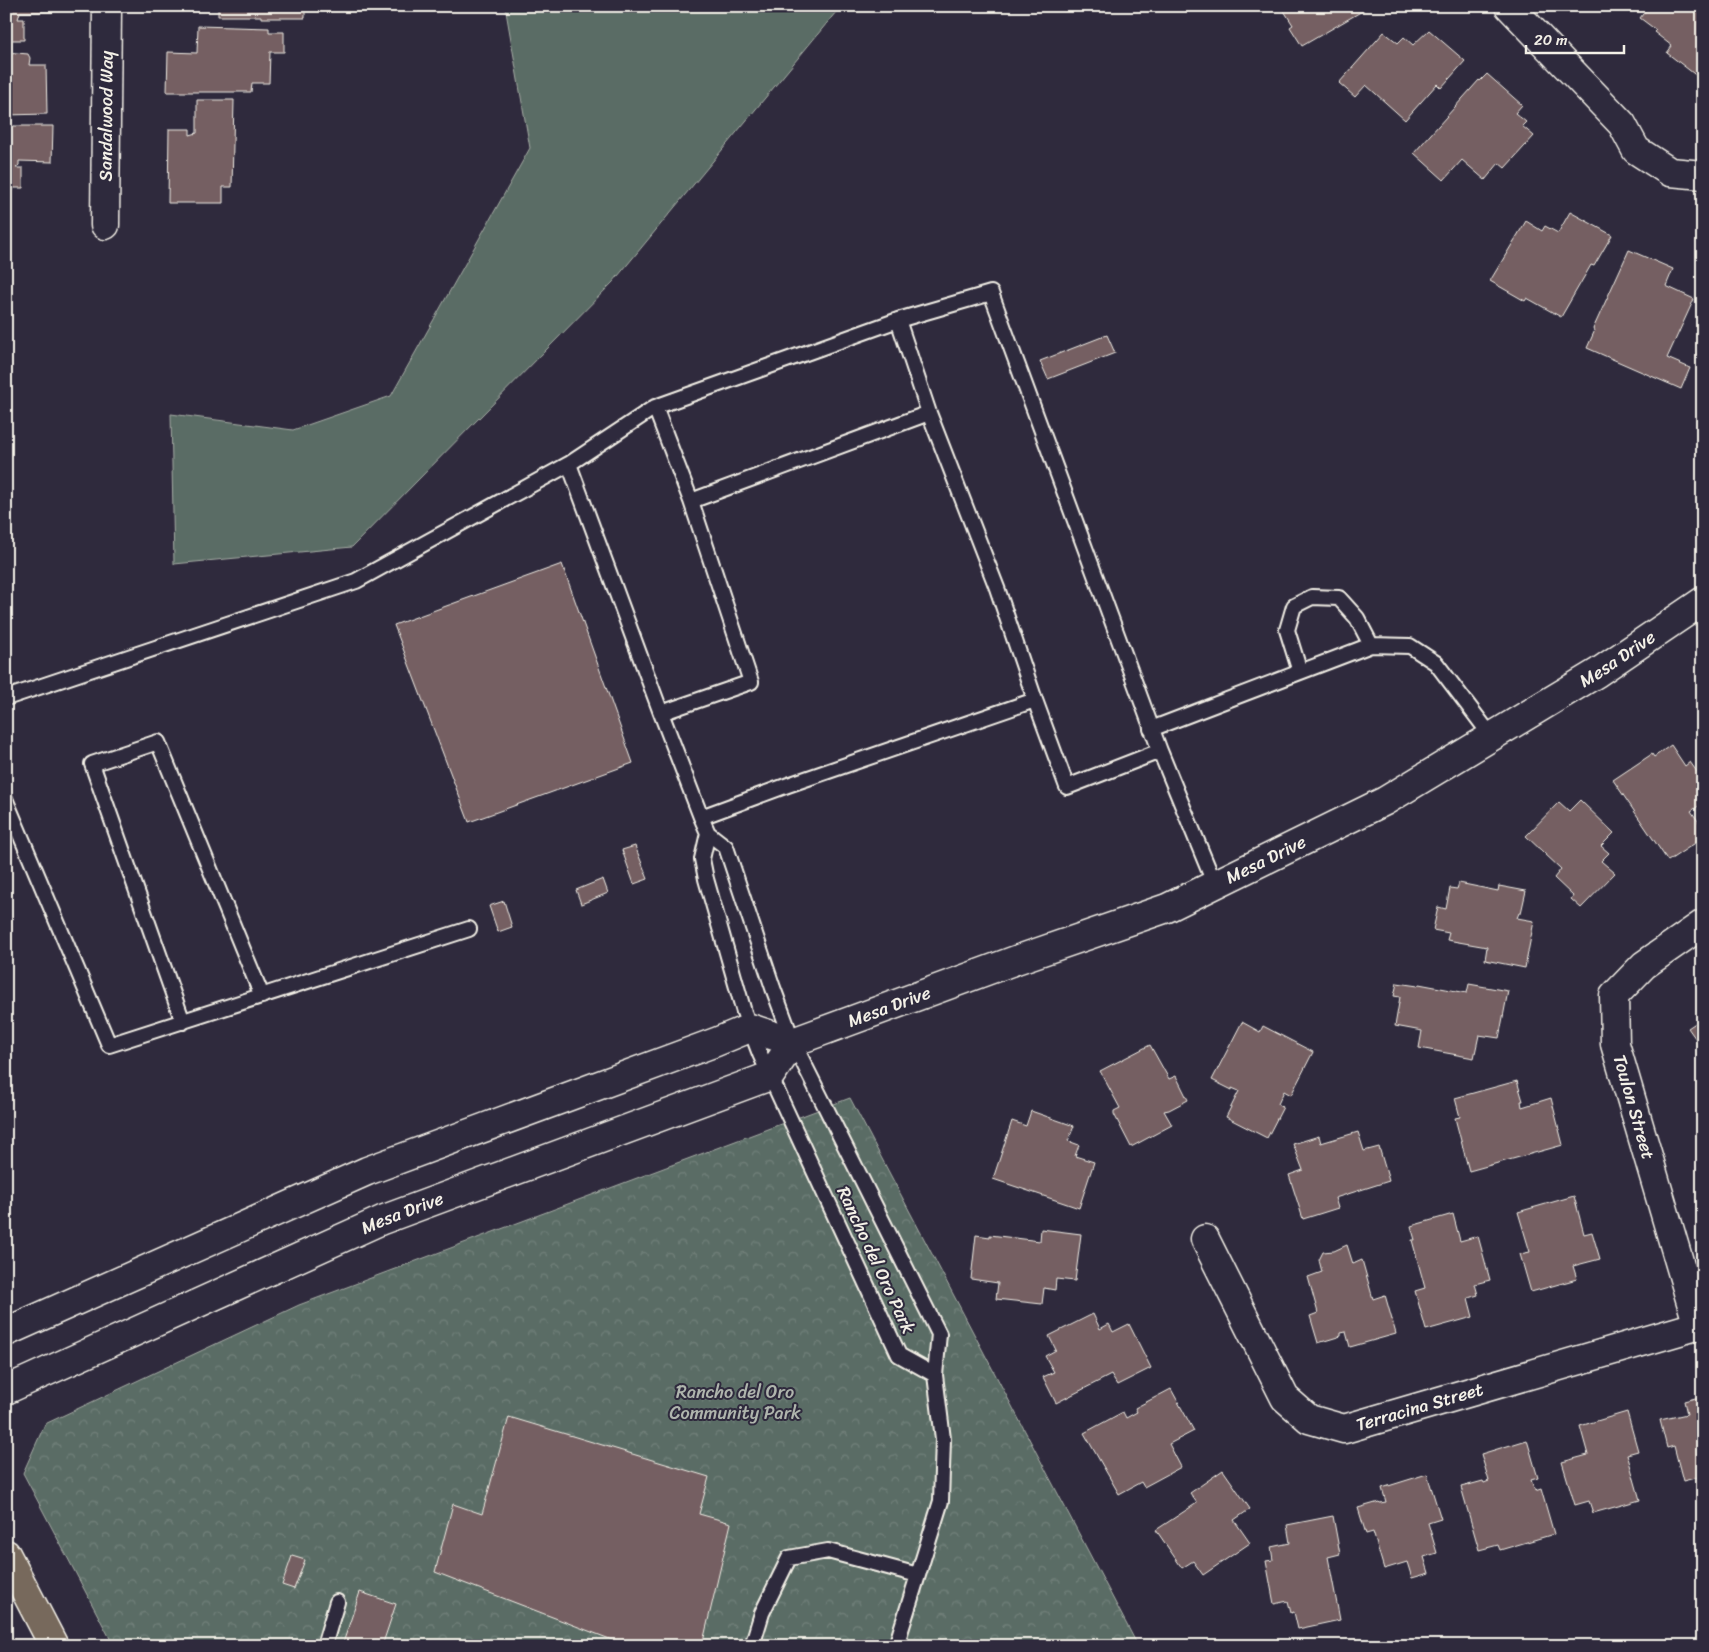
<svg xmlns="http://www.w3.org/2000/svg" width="1709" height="1652" viewBox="0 0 1709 1652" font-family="Sriracha,sans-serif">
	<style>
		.green { fill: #5a6c65; stroke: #a7aea6 }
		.park { fill: url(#park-crowns); stroke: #a7aea6 }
		.building { fill: #745e62; stroke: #f4f1e8 }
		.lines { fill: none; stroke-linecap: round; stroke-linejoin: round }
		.lane-casing { stroke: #f4f1e8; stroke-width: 18 }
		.street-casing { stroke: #f4f1e8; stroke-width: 31 }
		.secondary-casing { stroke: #f4f1e8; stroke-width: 31 }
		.primary-casing { stroke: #f4f1e8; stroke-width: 31 }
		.lane { stroke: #2f2a3d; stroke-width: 14 }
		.street { stroke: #2f2a3d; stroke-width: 28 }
		.secondary { stroke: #2f2a3d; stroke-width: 28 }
		.primary { stroke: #77695c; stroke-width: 28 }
		.labels { text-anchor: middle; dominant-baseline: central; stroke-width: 4; stroke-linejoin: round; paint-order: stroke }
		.street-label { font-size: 18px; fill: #f4f1e8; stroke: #2f2a3d }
		.park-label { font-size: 18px; fill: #afb5ad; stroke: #2f2a3d }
	</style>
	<defs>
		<pattern id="park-crowns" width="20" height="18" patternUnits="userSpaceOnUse" patternTransform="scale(1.25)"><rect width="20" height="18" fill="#5a6c65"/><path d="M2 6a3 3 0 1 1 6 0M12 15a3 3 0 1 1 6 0" fill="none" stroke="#72817b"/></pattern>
	</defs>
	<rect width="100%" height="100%" fill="#2f2a3d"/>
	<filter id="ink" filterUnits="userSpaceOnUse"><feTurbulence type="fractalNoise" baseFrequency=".02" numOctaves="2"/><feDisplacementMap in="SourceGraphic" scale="10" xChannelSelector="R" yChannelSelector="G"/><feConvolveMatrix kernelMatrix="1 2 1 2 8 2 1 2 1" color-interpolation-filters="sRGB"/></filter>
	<g filter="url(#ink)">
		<path class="green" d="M 505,6 L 841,6 L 613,282 L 352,547 L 174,564 L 171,414 L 293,430 L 391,396 L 530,148 Z"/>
		<path class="park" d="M 850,1098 L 1138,1646 L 114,1646 L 23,1473 L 45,1424 L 299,1305 Z"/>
		<path class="building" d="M 6,6 L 53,6 L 53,12 L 20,12 L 18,19 L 24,19 L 24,40 L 6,40 Z
			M 218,6 L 305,6 L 305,18 L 261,18 L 261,16 L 218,16 Z
			M 1281,6 L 1361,6 L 1364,10 L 1302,46 L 1290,27 L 1293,25 Z
			M 1649,6 L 1669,6 L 1674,10 L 1677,6 L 1703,6 L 1702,80 L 1667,53 L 1672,46 L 1654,32 L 1656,30 L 1640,18 Z
			M 198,26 L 269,28 L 269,32 L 284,32 L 284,52 L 270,52 L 269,83 L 252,83 L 251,92 L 167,92 L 168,52 L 197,53 Z
			M 1429,30 L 1465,61 L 1441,88 L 1437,84 L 1405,120 L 1366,85 L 1355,97 L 1339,83 L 1384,32 L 1398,43 L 1404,37 L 1413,45 Z
			M 6,52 L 28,54 L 30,58 L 29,65 L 46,65 L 47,114 L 6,115 Z
			M 1487,74 L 1522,105 L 1515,113 L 1526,122 L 1522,126 L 1534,136 L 1505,168 L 1499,163 L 1485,180 L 1462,160 L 1444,180 L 1414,153 L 1479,80 L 1480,81 Z
			M 197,100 L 234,100 L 232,187 L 223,187 L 223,203 L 168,203 L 169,129 L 190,129 L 190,135 L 197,133 Z
			M 7,126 L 53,126 L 52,162 L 19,161 L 19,165 L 16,168 L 23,168 L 23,188 L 13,188 L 13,190 L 6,190 Z
			M 1570,212 L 1612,235 L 1594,266 L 1591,265 L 1561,317 L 1527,298 L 1525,301 L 1490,281 L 1526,221 L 1542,231 L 1545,226 L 1558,233 Z
			M 1629,250 L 1673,269 L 1666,286 L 1694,299 L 1667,358 L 1690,368 L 1681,389 L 1587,348 L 1595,330 L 1593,329 Z
			M 1107,335 L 1115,353 L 1048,379 L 1040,361 Z
			M 562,564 L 633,763 L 469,822 L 394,625 Z
			M 1671,745 L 1685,766 L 1690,762 L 1703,780 L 1703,803 L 1691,811 L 1703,828 L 1703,838 L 1668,861 L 1613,780 L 1652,754 L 1654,757 Z
			M 1580,800 L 1614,833 L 1601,846 L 1609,853 L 1601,861 L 1615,873 L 1581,908 L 1571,899 L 1573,896 L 1554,878 L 1561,869 L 1526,836 L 1559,802 L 1569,811 Z
			M 635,846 L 648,879 L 634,884 L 622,850 Z
			M 603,879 L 608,893 L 581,904 L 576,890 Z
			M 1459,883 L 1498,891 L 1499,886 L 1526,891 L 1521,913 L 1519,913 L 1517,918 L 1534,921 L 1525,968 L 1485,960 L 1487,947 L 1447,940 L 1449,933 L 1433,930 L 1438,907 L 1446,909 L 1450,888 L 1457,889 Z
			M 504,901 L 512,927 L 498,932 L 489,906 Z
			M 1397,983 L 1418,986 L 1419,984 L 1467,993 L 1469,984 L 1508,991 L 1499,1038 L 1479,1035 L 1474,1058 L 1419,1048 L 1422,1031 L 1395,1026 L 1400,997 L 1394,996 Z
			M 1703,1018 L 1703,1049 L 1688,1028 Z
			M 1242,1022 L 1260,1032 L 1263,1026 L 1313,1052 L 1291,1095 L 1284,1091 L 1278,1104 L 1283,1107 L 1267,1138 L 1226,1117 L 1239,1091 L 1232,1088 L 1232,1090 L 1212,1080 Z
			M 1150,1045 L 1169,1079 L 1176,1076 L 1188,1100 L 1169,1110 L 1164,1111 L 1172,1125 L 1131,1147 L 1114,1114 L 1114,1111 L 1120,1108 L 1100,1071 Z
			M 1517,1081 L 1523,1101 L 1521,1101 L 1522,1107 L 1551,1098 L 1563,1145 L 1469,1171 L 1455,1118 L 1460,1117 L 1455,1098 Z
			M 1031,1111 L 1074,1126 L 1068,1141 L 1079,1145 L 1075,1156 L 1094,1162 L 1079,1208 L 993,1179 L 1012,1121 L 1026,1126 Z
			M 1358,1132 L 1364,1151 L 1379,1147 L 1389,1181 L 1335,1198 L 1338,1208 L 1303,1219 L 1289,1175 L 1303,1170 L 1293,1144 L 1319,1136 L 1321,1143 Z
			M 1574,1196 L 1584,1234 L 1592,1232 L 1600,1259 L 1573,1266 L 1577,1279 L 1531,1292 L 1520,1254 L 1530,1252 L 1518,1212 Z
			M 1453,1214 L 1460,1241 L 1478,1236 L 1490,1280 L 1475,1284 L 1478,1295 L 1468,1298 L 1473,1317 L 1426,1330 L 1415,1291 L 1425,1288 L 1412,1240 L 1415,1240 L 1411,1226 Z
			M 1041,1229 L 1081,1234 L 1075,1281 L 1056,1279 L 1055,1290 L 1044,1288 L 1042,1304 L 996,1299 L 998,1283 L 971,1279 L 976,1235 L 990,1237 L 990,1235 L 1040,1241 Z
			M 1347,1245 L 1353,1264 L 1362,1260 L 1373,1299 L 1385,1295 L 1396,1334 L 1350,1347 L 1346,1332 L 1341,1333 L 1341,1336 L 1318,1343 L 1310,1316 L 1318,1313 L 1308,1277 L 1322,1272 L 1319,1260 L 1323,1252 L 1334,1251 Z
			M 1093,1314 L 1100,1329 L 1109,1324 L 1113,1332 L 1129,1324 L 1151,1368 L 1117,1385 L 1111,1375 L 1056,1403 L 1043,1377 L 1054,1372 L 1045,1356 L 1056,1350 L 1049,1336 Z
			M 1171,1389 L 1194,1431 L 1169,1444 L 1181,1467 L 1144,1487 L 1141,1482 L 1119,1494 L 1084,1433 L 1123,1412 L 1126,1418 L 1137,1412 L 1135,1408 Z
			M 1703,1396 L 1703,1476 L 1683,1481 L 1674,1446 L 1667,1448 L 1660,1420 L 1687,1414 L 1684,1401 Z
			M 1627,1412 L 1638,1451 L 1627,1454 L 1640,1500 L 1593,1513 L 1589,1501 L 1575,1505 L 1562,1462 L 1588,1455 L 1580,1426 Z
			M 509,1417 L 709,1477 L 699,1514 L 731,1523 L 702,1646 L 628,1646 L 435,1572 L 453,1504 L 482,1514 Z
			M 1527,1440 L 1538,1478 L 1531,1480 L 1535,1491 L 1541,1489 L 1554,1534 L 1500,1550 L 1498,1545 L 1479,1550 L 1461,1487 L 1483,1481 L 1484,1483 L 1489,1481 L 1481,1454 Z
			M 1223,1470 L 1250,1509 L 1234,1520 L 1250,1543 L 1203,1575 L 1193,1561 L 1182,1568 L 1156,1530 L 1197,1503 L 1190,1493 Z
			M 1427,1474 L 1441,1519 L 1428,1523 L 1437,1553 L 1424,1557 L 1429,1573 L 1412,1578 L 1407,1562 L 1384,1569 L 1373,1532 L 1366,1534 L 1358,1508 L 1379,1502 L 1380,1503 L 1386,1502 L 1382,1488 Z
			M 1333,1516 L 1340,1554 L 1328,1557 L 1340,1620 L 1298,1629 L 1294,1612 L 1291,1613 L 1288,1601 L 1274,1604 L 1266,1561 L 1273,1560 L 1271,1547 L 1290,1543 L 1287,1525 Z
			M 292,1556 L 305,1560 L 294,1589 L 282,1585 Z
			M 360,1592 L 396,1604 L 382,1646 L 342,1646 Z"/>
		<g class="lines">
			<defs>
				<path id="lane" d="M 898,320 L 929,413
					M 655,407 L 691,501 L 929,413 L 997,588 L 1035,700 L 788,785 L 701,817
					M 1300,672 L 1287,630 L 1294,606 L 1312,597 L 1339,598 L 1357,618 L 1371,645
					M 6,698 L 356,581 L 569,464
					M 1035,700 L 1067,787 L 1160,751 L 1215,885
					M 661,713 L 751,682 L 691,501
					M 1151,729 L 1371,645 L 1410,646 L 1436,663 L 1492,737
					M 6,801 L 109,1045 L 469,929
					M 708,833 L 702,859 L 706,879 L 744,1012 L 760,1054 L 899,1355 L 935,1375
					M 183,1022 L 92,764 L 158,742 L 262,996
					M 324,1646 L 337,1602
					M 752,1646 L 762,1613 L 789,1558 L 828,1551 L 918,1575
					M 896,1646 L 941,1501 L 943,1439 L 935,1375 L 939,1334 L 793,1042 L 773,988 L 726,847 L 708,833 L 701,817 L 661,713 L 569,464 L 655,407 L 898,320 L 991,293 L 1160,751"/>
				<g id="street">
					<path d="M 1509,6 L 1622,124 L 1636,150 L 1670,172 L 1703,175"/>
					<path id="s1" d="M 105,225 L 107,6"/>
					<path id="s2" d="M 1205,1239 L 1285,1398 L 1309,1419 L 1344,1429 L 1703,1324"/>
					<path d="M 1698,1326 L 1615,1044 L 1614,996 L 1644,965 L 1703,924"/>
				</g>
				<g id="secondary">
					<path d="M 6,1332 L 367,1171 L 716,1042 L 750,1028 L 793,1042"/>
					<path id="s3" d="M 6,1390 L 382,1220 L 770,1076 L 793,1042 L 1016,960 L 1167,908 L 1385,801 L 1597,673 L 1703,601"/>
				</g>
				<path id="primary" d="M 6,1554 L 54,1646"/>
			</defs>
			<use href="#lane" class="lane-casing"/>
			<use href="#street" class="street-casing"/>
			<use href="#secondary" class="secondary-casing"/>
			<use href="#primary" class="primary-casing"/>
			<use href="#lane" class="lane"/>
			<use href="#street" class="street"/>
			<use href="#secondary" class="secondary"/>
			<use href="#primary" class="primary"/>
		</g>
	</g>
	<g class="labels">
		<g class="street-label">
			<text stroke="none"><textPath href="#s1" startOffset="109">Sandalwood Way</textPath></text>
			<text stroke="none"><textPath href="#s3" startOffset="1780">Mesa Drive</textPath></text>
			<text stroke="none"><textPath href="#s3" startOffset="1375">Mesa Drive</textPath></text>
			<text stroke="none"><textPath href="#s3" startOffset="970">Mesa Drive</textPath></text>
			<text transform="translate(1634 1107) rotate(74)">Toulon Street</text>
			<text stroke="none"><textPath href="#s3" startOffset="434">Mesa Drive</textPath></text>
			<text transform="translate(876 1260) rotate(65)">Rancho del Oro Park</text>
			<text stroke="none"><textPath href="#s2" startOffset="325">Terracina Street</textPath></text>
		</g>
		<g class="park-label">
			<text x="735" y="1392">Rancho del Oro<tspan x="735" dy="21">Community Park</tspan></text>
		</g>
	</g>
	<rect width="1709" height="1652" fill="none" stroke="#2f2a3d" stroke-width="25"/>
	<rect x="12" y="12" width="1684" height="1627" fill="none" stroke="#f4f1e8" stroke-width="2" filter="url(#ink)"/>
	<path d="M1526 45v8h98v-8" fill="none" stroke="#f4f1e8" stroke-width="2.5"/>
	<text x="1534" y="45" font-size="15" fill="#f4f1e8" stroke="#2f2a3d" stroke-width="4" paint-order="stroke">20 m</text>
</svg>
